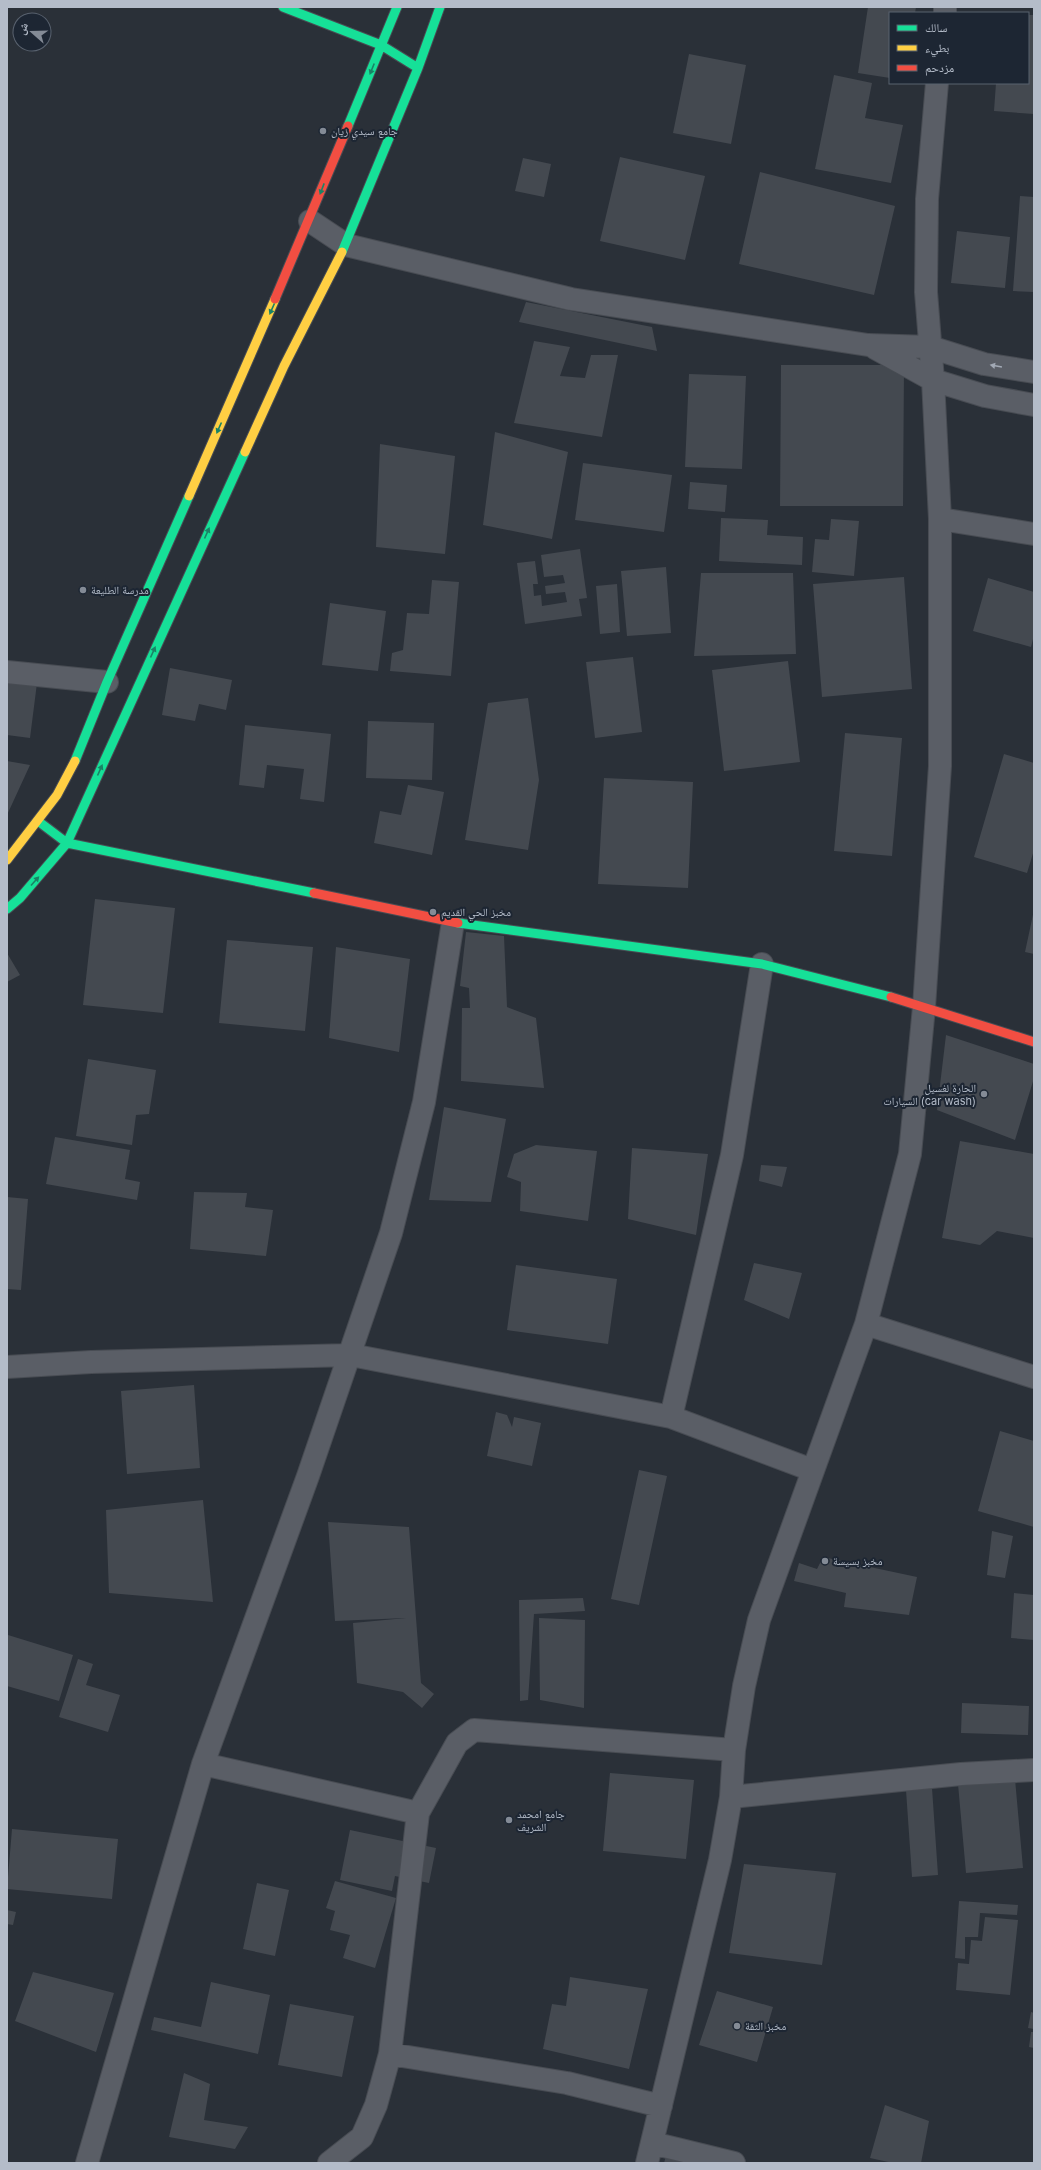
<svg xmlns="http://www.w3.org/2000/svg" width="1041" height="2170" viewBox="0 0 1041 2170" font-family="Inter,'Noto Naskh Arabic',sans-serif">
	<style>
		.building { fill: #444950 }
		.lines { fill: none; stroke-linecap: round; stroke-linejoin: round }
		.street-casing { stroke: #484c53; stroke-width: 24 }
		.fast-casing { stroke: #484c53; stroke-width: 11 }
		.slow-casing { stroke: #484c53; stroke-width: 11 }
		.jam-casing { stroke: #484c53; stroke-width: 11 }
		.street { stroke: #5a5e66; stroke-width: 22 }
		.fast { stroke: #16e098; stroke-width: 9 }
		.slow { stroke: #ffcf43; stroke-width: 9 }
		.jam { stroke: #f24e42; stroke-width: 9 }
		.oneway { fill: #1a8366 }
		.oneway2 { fill: #a2a9b5 }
		.poi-dot { fill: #848b96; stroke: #1d2633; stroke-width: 1.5 }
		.labels { text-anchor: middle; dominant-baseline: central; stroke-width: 4; stroke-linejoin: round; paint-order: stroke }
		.poi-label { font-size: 11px; fill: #b4bcc9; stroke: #1d2633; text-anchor: start }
	</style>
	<rect width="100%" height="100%" fill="#2a3038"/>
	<path class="building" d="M 868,7 L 916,7 L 915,13 L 890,13 L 890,78 L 858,73 Z
		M 1028,15 L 1034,15 L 1034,114 L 994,111 L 996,83 L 1028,83 Z
		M 689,54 L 746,65 L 731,144 L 673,133 Z
		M 834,75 L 872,83 L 865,118 L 903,125 L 891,183 L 815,169 Z
		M 620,157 L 705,176 L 685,260 L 600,241 Z
		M 523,158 L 551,164 L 544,197 L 515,191 Z
		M 760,172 L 895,206 L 874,295 L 739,264 Z
		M 1020,196 L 1034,197 L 1034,292 L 1013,291 Z
		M 957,231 L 1010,237 L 1005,288 L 951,283 Z
		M 526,302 L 652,327 L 657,351 L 519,322 Z
		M 534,341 L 570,347 L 560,376 L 585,378 L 591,355 L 618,355 L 602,437 L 514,423 Z
		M 781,365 L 904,365 L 903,506 L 780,506 Z
		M 689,374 L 746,376 L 742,469 L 685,467 Z
		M 495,432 L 568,452 L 552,539 L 483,525 Z
		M 380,444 L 455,456 L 445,554 L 376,547 Z
		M 583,463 L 672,475 L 664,532 L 575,520 Z
		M 690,482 L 727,485 L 725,512 L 688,509 Z
		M 721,518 L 768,520 L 767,535 L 803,537 L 802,565 L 719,561 Z
		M 831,519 L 859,521 L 854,576 L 812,572 L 815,539 L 829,540 Z
		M 580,549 L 587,598 L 579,599 L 582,616 L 525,624 L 517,563 L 535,561 L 538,584 L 533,584 L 534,596 L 541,595 L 542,606 L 567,602 L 565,592 L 546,594 L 545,586 L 565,583 L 563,575 L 544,577 L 541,555 Z
		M 666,567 L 671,633 L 627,636 L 621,571 Z
		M 701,573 L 793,573 L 796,654 L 694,656 Z
		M 904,577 L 912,689 L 822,697 L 813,584 Z
		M 988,578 L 1034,592 L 1034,635 L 1031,647 L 973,631 Z
		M 432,580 L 459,582 L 451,676 L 390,671 L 392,653 L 403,650 L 407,613 L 429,614 Z
		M 617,584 L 620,632 L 600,634 L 596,586 Z
		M 330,603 L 386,611 L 378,671 L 322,665 Z
		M 633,657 L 642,732 L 595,738 L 586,662 Z
		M 788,661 L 800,762 L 724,771 L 712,670 Z
		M 170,668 L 232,680 L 226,710 L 199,704 L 195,721 L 162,715 Z
		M 7,680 L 37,683 L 30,738 L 7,735 Z
		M 528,698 L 539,780 L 528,850 L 465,840 L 488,703 Z
		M 368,721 L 434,723 L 432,780 L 366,778 Z
		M 245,725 L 331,734 L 324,802 L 300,799 L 304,769 L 267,765 L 264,788 L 239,785 Z
		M 845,733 L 902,738 L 892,856 L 834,851 Z
		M 1004,754 L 1034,763 L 1034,850 L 1027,873 L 974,857 Z
		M 7,761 L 30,765 L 7,815 Z
		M 604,778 L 693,782 L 688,888 L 598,884 Z
		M 408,785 L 444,792 L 432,855 L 374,843 L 380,811 L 401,815 Z
		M 95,899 L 175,908 L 163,1013 L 83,1005 Z
		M 1034,910 L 1034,954 L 1025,952 Z
		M 466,932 L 504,936 L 507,1007 L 536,1018 L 544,1088 L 461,1081 L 462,1008 L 470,1008 L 469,988 L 460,986 Z
		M 227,940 L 313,947 L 305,1031 L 219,1023 Z
		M 336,947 L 410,959 L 399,1052 L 329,1038 Z
		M 7,953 L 20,975 L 7,982 Z
		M 946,1035 L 1034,1064 L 1034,1078 L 1015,1140 L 937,1110 Z
		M 88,1059 L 156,1070 L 149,1114 L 136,1115 L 132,1145 L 76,1136 Z
		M 444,1107 L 506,1119 L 491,1202 L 429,1200 Z
		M 55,1137 L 130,1150 L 125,1179 L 140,1182 L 137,1200 L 46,1184 Z
		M 960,1141 L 1034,1154 L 1034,1238 L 997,1231 L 980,1245 L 942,1238 Z
		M 536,1145 L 597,1151 L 588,1221 L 520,1211 L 521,1182 L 507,1177 L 514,1154 Z
		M 632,1148 L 708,1154 L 696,1235 L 628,1219 Z
		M 761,1165 L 787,1167 L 782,1187 L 759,1181 Z
		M 194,1192 L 247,1193 L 245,1207 L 273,1210 L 266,1256 L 190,1249 Z
		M 7,1197 L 28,1199 L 21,1290 L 7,1289 Z
		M 754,1263 L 802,1273 L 789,1319 L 744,1300 Z
		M 516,1265 L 617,1279 L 608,1344 L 507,1330 Z
		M 194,1385 L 200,1468 L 127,1474 L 121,1391 Z
		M 496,1412 L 507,1415 L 512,1427 L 514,1417 L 541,1423 L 532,1466 L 487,1456 Z
		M 1000,1431 L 1034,1441 L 1034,1527 L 978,1511 Z
		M 639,1470 L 667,1476 L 639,1605 L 611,1599 Z
		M 203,1500 L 213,1602 L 109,1593 L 106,1510 Z
		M 328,1522 L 409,1527 L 421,1683 L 434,1694 L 422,1708 L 403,1692 L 357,1683 L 353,1623 L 406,1618 L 335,1621 Z
		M 992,1531 L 1013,1536 L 1005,1578 L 987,1575 Z
		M 823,1557 L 917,1577 L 909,1615 L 844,1607 L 846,1593 L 794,1581 L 799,1563 L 817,1569 Z
		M 1014,1593 L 1034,1595 L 1034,1640 L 1011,1638 Z
		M 583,1598 L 585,1611 L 534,1614 L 528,1700 L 520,1701 L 519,1600 Z
		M 539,1618 L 585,1620 L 584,1708 L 540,1700 Z
		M 8,1635 L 73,1655 L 59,1701 L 7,1686 Z
		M 78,1659 L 93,1664 L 86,1685 L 120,1695 L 108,1732 L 59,1717 Z
		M 962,1703 L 1029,1706 L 1028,1735 L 961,1733 Z
		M 610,1773 L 694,1780 L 686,1859 L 603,1851 Z
		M 1015,1779 L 1023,1868 L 966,1873 L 958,1784 Z
		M 932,1788 L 938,1875 L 912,1877 L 906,1790 Z
		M 12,1829 L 118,1839 L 112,1899 L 7,1889 Z
		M 350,1830 L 436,1848 L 429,1883 L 395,1876 L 392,1891 L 340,1880 Z
		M 744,1864 L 836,1873 L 822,1965 L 729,1953 Z
		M 335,1881 L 396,1898 L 375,1968 L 343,1958 L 350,1935 L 330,1930 L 335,1911 L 326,1908 Z
		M 257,1883 L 289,1890 L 275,1956 L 243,1949 Z
		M 959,1901 L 1018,1905 L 1017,1915 L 980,1913 L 978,1937 L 965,1937 L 965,1959 L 955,1958 Z
		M 7,1910 L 16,1912 L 13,1925 L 7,1924 Z
		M 985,1917 L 1018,1920 L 1010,1995 L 956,1990 L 958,1963 L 969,1964 L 971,1940 L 982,1941 Z
		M 33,1972 L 114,1993 L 96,2052 L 15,2021 Z
		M 570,1977 L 648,1989 L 629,2069 L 543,2049 L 552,2004 L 566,2006 Z
		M 211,1982 L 270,1995 L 258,2054 L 151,2030 L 154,2017 L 201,2027 Z
		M 717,1991 L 773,2007 L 757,2062 L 699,2045 Z
		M 290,2004 L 354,2016 L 342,2077 L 278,2065 Z
		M 1031,2012 L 1034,2013 L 1034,2029 L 1028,2028 Z
		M 1031,2032 L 1034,2032 L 1034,2048 L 1029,2047 Z
		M 184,2073 L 210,2084 L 204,2120 L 248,2127 L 235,2149 L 169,2137 Z
		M 885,2105 L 929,2121 L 921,2163 L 893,2163 L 870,2158 Z
		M 666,2156 L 686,2163 L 664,2163 Z"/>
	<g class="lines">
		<defs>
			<path id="street" d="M 945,13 L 945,7
				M 310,221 L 346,245 L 571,299 L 868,345 L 930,347 L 984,364 L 1034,372
				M 875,348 L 933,380 L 985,396 L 1034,405
				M 940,519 L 1034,534
				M 7,672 L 107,682
				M 866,1324 L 1034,1377
				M 7,1367 L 91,1362 L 351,1355 L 671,1417 L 812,1470
				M 671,1417 L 732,1155 L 762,964
				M 203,1764 L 418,1813 L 457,1743 L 474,1730 L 734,1750
				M 731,1797 L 961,1774 L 1034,1770
				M 390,2054 L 418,1813
				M 652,2143 L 734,2163
				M 87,2163 L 203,1764 L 308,1476 L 391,1233 L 424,1102 L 453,922
				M 329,2163 L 362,2137 L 376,2105 L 390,2054 L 567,2083 L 661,2106
				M 647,2163 L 720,1860 L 731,1797 L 734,1750 L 744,1686 L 759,1620 L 866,1324 L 910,1154 L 924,1007 L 940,766 L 940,519 L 933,380 L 926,292 L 927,199 L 937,83"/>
			<path id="fast" d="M 283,7 L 381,45 L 418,68
				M 348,126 L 397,7
				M 342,252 L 418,68 L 440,7
				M 75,761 L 107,682 L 189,496
				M 38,821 L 67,843 L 314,893
				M 7,909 L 20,898 L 67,843 L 245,452
				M 458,923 L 762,964 L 891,997"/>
			<path id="slow" d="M 245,452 L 284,366 L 342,252
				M 189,496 L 275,299
				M 7,860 L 57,795 L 75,761"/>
			<path id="jam" d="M 275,299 L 348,126
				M 314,893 L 458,923
				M 891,997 L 1034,1042"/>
		</defs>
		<use href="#street" class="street-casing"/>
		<use href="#fast" class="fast-casing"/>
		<use href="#slow" class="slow-casing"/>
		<use href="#jam" class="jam-casing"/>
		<use href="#street" class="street"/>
		<use href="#fast" class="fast"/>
		<use href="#slow" class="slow"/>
		<use href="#jam" class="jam"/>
	</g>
	<defs><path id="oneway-solid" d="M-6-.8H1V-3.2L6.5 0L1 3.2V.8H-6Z"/></defs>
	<g class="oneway">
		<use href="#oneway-solid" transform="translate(372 69) rotate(112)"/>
		<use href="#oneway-solid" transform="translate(322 189) rotate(111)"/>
		<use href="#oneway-solid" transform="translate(272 309) rotate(114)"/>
		<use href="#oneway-solid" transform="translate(219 428) rotate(114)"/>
		<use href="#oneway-solid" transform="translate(207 533) rotate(-66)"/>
		<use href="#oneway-solid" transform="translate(153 652) rotate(-66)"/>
		<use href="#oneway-solid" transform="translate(100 770) rotate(-66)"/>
		<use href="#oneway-solid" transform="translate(35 881) rotate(-48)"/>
	</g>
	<use class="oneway2" href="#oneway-solid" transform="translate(996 366) rotate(-170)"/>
	<g class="poi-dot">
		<circle cx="323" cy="131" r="4"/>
		<circle cx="83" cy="590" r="4"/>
		<circle cx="433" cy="912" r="4"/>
		<circle cx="984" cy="1094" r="4"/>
		<circle cx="825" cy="1561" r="4"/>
		<circle cx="509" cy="1820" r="4"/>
		<circle cx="737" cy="2026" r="4"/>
	</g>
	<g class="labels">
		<g class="poi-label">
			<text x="331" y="131">جامع سيدي زيان</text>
			<text x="91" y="590">مدرسة الطليعة</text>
			<text x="441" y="912">مخبز الحي القديم</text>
			<text x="976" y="1088" text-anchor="end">الحارة لغسيل<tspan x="976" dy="13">السيارات (car wash)</tspan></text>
			<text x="833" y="1561">مخبز بسيسة</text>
			<text x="517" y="1814">جامع امحمد<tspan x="517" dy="13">الشريف</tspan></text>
			<text x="745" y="2026">مخبز الثقة</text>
		</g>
	</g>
	<rect width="1041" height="2170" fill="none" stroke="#b4bcc9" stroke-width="16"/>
	<rect x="889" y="12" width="140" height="72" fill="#1d2633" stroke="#59626f"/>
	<rect x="897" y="25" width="20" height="6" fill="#16e098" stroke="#59626f"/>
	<text x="925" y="32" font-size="12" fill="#b4bcc9">سالك</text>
	<rect x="897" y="45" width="20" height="6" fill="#ffcf43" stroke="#59626f"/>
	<text x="925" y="52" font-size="12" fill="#b4bcc9">بطيء</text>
	<rect x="897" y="65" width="20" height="6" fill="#f24e42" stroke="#59626f"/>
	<text x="925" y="72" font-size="12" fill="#b4bcc9">مزدحم</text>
	<g transform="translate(32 32) rotate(290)"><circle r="19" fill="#1d2633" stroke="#59626f"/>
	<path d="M0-3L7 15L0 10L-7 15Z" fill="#848b96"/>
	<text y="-6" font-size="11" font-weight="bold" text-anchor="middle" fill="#b4bcc9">ش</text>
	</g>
</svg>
